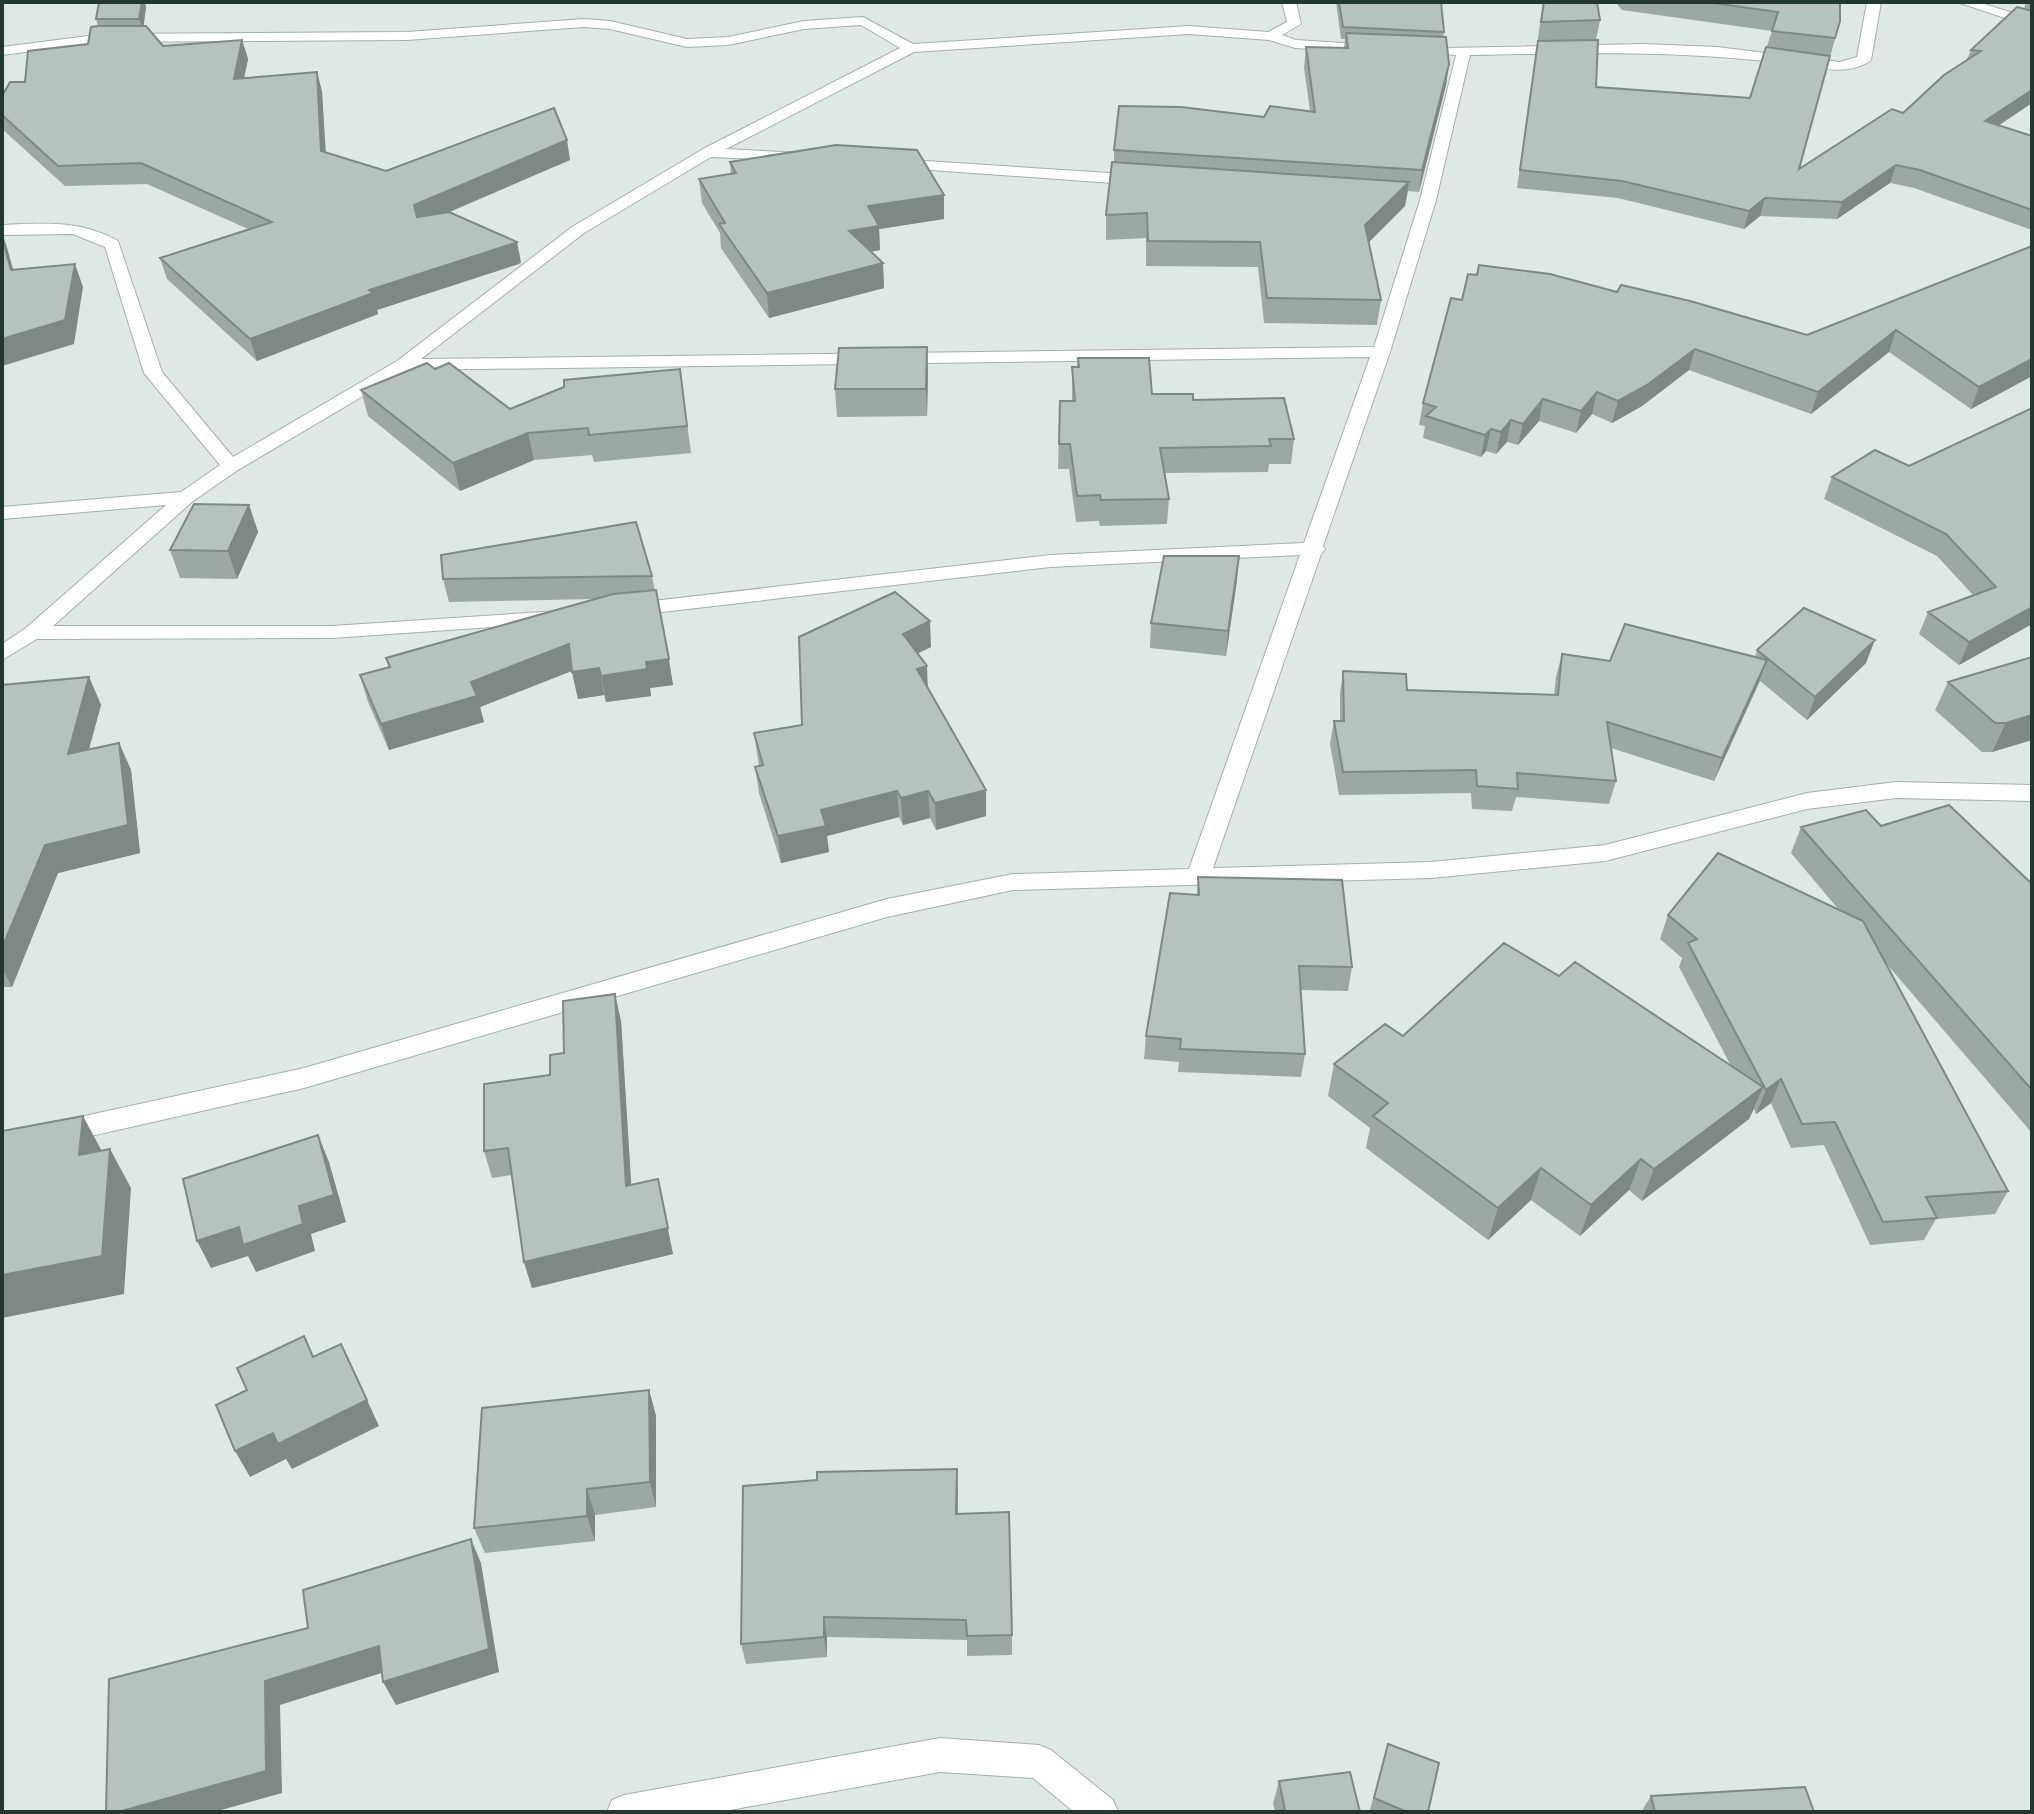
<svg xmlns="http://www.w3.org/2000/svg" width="2034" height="1814" viewBox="0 0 2034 1814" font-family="Figtree,sans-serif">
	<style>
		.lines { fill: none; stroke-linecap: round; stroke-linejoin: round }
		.street-casing { stroke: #a2b0ab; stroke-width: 2 }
		.street { fill: #fff; fill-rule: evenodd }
		.wall { fill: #9ba8a3 }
		.shaded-wall { fill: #7e8884 }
		.building { fill: #b4c3bd; stroke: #7e8884; stroke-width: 2 }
	</style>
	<rect width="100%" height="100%" fill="#dee9e4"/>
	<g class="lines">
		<defs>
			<path id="street" d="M 1282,2 L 1296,2 L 1301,24 L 1282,35 L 1296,40 L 1374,45 L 1381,49 L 1374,53 L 1295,48 L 1269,40 L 1189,34 L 914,52 L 726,149 L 801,153 L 806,155 L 806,161 L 711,157 L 584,233 L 421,359 L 1374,347 L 1420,200 L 1456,55 L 1446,54 L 1446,48 L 1644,44 L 1717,47 L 1840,62 L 1857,57 L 1867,2 L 1881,2 L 1871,60 C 1849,78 1809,66 1782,63 C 1678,50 1575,53 1470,55 L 1436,200 L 1390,352 L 1323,546 L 1325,549 L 1321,554 L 1213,868 L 1431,862 L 1605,845 L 1807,793 L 1896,782 L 2032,785 L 2032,801 L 1896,798 L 1807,809 L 1605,861 L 1431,878 L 1013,890 L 887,917 L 304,1088 L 2,1156 L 2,1134 L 304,1068 L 887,899 L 1013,874 L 1189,869 L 1300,555 L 1050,567 L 627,616 L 617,610 L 627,604 L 1050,555 L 1304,543 L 1370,357 L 407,370 L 238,470 L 193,501 L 53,626 L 332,626 L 558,611 L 568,617 L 565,622 L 332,638 L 37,639 L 2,660 L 2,644 L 26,628 L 166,505 L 2,519 L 2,507 L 181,492 L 220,465 L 144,373 L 105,247 L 73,234 L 2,235 L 2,225 C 43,223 81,220 118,241 L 162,372 L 233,457 L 397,361 L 572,227 L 703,149 L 900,48 L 861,25 L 804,29 L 728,45 L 687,47 L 610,29 L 584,27 L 407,40 L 104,42 L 2,55 L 2,47 L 104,34 L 407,32 L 584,19 L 610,21 L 687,39 L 728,37 L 804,21 L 863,17 L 913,44 L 1189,26 L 1268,32 L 1287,22 Z
				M 1957,2 L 1978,2 L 2032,19 L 2032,27 Z
				M 894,159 L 1140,175 L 1148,180 L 1140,185 L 889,167 L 886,164 Z
				M 940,1738 L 1039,1745 L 1051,1750 L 1113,1800 L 1118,1812 L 1074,1812 L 1033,1778 L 940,1772 L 719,1812 L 607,1812 L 612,1800 L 624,1795 Z"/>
		</defs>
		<use href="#street" class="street-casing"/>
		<use href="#street" class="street"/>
	</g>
	<path class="wall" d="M 1336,2 L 1441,2 L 1444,32 L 1443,37 L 1449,64 L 1446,85 L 1419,192 L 1408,191 L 1405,206 L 1369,242 L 1381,300 L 1377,325 L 1264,323 L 1258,267 L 1146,266 L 1146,238 L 1106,240 L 1106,215 L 1114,163 L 1114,150 L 1264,117 L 1310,111 L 1304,68 L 1306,47 L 1344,48 L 1345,39 L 1341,39 Z
		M 1543,2 L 1600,20 L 1596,40 L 1596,87 L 1750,98 L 1772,31 L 1622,10 L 1615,2 L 1840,2 L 1840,21 L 1799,169 L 1903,113 L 1967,59 L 1971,50 L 2024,9 L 2026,2 L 2032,2 L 2032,103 L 1998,126 L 2032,136 L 2032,230 L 1914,188 L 1890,183 L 1837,219 L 1760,216 L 1744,229 L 1618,198 L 1517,188 Z
		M 146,7 L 143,26 L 163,46 L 242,40 L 248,59 L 244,78 L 317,72 L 322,92 L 325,152 L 386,171 L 570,160 L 450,212 L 521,262 L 377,310 L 378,314 L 257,361 L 167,279 L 160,258 L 248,229 L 147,184 L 65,186 L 2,129 L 2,96 L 88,44 L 98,26 L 96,19 Z
		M 730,162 L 944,219 L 879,229 L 880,250 L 871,252 L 883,263 L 884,288 L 769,318 L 721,248 L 720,233 L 702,203 L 699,179 L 731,174 Z
		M 2032,246 L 2032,376 L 1971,409 L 1889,352 L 1811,414 L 1689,370 L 1642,406 L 1612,423 L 1592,414 L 1576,433 L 1539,421 L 1518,445 L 1507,442 L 1496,454 L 1486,451 L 1481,457 L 1423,438 L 1425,426 L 1419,425 L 1423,403 L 1462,300 L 1617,292 L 1807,335 Z
		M 927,347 L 928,374 L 927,416 L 837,417 L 835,389 Z
		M 1078,358 L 1152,394 L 1193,400 L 1294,439 L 1291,464 L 1269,464 L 1268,472 L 1165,473 L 1169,499 L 1167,524 L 1100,526 L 1099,521 L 1076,522 L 1069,469 L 1058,469 L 1060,401 L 1072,401 L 1072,367 L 1077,367 Z
		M 435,369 L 510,409 L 680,369 L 691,453 L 594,462 L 592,455 L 534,460 L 460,491 L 368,416 L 361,390 Z
		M 2032,408 L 2032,624 L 1959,665 L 1919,634 L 1928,612 L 1973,595 L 1937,556 L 1824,499 L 1832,477 L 1909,466 Z
		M 249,505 L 258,532 L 237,579 L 180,578 L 170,550 Z
		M 652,576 L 673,685 L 650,688 L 651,696 L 606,702 L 604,695 L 578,699 L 572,671 L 480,707 L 484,722 L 389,750 L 368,702 L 360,675 L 389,668 L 386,658 L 594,599 L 449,602 L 443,579 Z
		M 1237,580 L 1226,656 L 1150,648 L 1151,623 Z
		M 799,637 L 931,647 L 918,653 L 928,688 L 986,816 L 936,830 L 930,818 L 903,825 L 899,817 L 827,836 L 829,852 L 781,863 L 759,793 L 755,767 L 759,766 L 754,733 L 802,725 Z
		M 1757,650 L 1866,663 L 1807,720 L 1760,681 L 1714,781 L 1611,748 L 1616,781 L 1609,804 L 1516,797 L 1512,811 L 1472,809 L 1471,793 L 1339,795 L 1330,744 L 1334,721 L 1340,721 L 1340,694 L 1343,671 L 1407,690 L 1554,695 L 1556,677 L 1562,654 L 1610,661 L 1755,657 Z
		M 2032,658 L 2032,740 L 1992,752 L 1982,752 L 1935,710 L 1948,682 Z
		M 89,677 L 101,705 L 89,749 L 119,743 L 131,770 L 140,853 L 58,873 L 12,987 L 2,987 L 2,685 Z
		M 1881,826 L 2032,884 L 2032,1133 L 1885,962 L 2008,1191 L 1995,1214 L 1936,1219 L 1924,1240 L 1870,1245 L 1824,1145 L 1791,1148 L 1771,1103 L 1756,1114 L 1754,1109 L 1749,1119 L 1642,1201 L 1629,1190 L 1580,1236 L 1531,1200 L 1488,1240 L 1366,1148 L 1370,1128 L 1328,1096 L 1334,1064 L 1559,976 L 1731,1066 L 1679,967 L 1682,958 L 1660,939 L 1668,915 L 1840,911 L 1791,853 L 1801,827 Z
		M 1198,877 L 1352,967 L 1348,991 L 1301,990 L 1305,1054 L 1301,1077 L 1178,1072 L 1179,1062 L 1144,1059 L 1146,1036 L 1197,895 Z
		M 621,1021 L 631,1185 L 673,1254 L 532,1288 L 524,1262 L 512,1175 L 492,1178 L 484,1151 L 550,1075 L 564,1053 Z
		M 649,1390 L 656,1416 L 656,1507 L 595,1515 L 595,1541 L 485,1553 L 474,1528 Z
		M 957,1469 L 958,1514 L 1012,1635 L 1012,1655 L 967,1656 L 967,1640 L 827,1637 L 827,1657 L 746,1664 L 741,1644 Z
		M 1388,1744 L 1428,1812 L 1376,1812 L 1370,1810 Z
		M 1279,1781 L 1360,1812 L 1275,1811 L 1273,1803 Z
		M 1651,1796 L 1814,1812 L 1641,1812 Z"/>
	<path class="shaded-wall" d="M 142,2 L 145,2 L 146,7 L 143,31 L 139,19 Z
		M 242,40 L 248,59 L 240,98 L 234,79 Z
		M 1449,64 L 1446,85 L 1419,192 L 1422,170 Z
		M 317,72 L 322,92 L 327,171 L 321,151 Z
		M 2032,90 L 2032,103 L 1979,138 L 1985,121 Z
		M 567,140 L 570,160 L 418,225 L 414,205 Z
		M 1896,165 L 1890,183 L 1837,219 L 1842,202 Z
		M 1409,182 L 1405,206 L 1362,249 L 1365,225 Z
		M 944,195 L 944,219 L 879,229 L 880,250 L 851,255 L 849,231 L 868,206 Z
		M 1765,198 L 1760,216 L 1744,229 L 1749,211 Z
		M 2,233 L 6,244 L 20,294 L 11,270 L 2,238 Z
		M 517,242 L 521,262 L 519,264 L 377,310 L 378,314 L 257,361 L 250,339 L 369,290 Z
		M 883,263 L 884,288 L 769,318 L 767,293 Z
		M 75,264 L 83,287 L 74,344 L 2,366 L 2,339 Z
		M 1896,330 L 1889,352 L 1811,414 L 1818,392 Z
		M 927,347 L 928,374 L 927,416 L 926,389 Z
		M 1695,349 L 1689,370 L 1642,406 L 1612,423 L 1618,401 Z
		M 2032,359 L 2032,376 L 1971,409 L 1979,387 Z
		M 1597,392 L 1592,414 L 1576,433 L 1581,411 Z
		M 1543,399 L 1539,421 L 1518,445 L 1523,424 Z
		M 1511,420 L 1507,442 L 1496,454 L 1501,432 Z
		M 1491,429 L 1486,451 L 1481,457 L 1485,435 Z
		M 528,433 L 534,460 L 460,491 L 453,463 Z
		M 249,505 L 258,532 L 237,579 L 228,551 Z
		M 1239,556 L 1237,580 L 1226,656 L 1228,631 Z
		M 2032,607 L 2032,624 L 1959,665 L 1969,642 Z
		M 930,621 L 931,647 L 904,660 L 903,634 Z
		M 1875,640 L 1866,663 L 1807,720 L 1815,697 Z
		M 569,644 L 574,670 L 480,707 L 484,722 L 389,750 L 381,724 L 471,682 Z
		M 669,659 L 673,685 L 650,688 L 651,696 L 606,702 L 601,676 L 646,662 Z
		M 1767,660 L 1759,682 L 1714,781 L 1722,758 Z
		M 927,666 L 928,692 L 917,669 Z
		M 599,668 L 604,695 L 578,699 L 572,672 Z
		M 89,677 L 101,705 L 80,782 L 68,754 Z
		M 2032,715 L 2032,740 L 1992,752 L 2006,723 Z
		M 119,743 L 131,770 L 140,853 L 58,873 L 12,987 L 2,968 L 2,948 L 45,845 Z
		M 986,790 L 986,816 L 936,830 L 935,803 Z
		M 897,791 L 899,817 L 827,836 L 829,852 L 781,863 L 778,836 L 821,810 Z
		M 928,791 L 930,818 L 903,825 L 901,798 Z
		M 615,994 L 621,1021 L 633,1212 L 626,1186 Z
		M 1781,1079 L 1771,1103 L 1756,1114 L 1766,1090 Z
		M 1763,1087 L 1749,1119 L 1642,1201 L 1654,1169 Z
		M 83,1116 L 104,1155 L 79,1155 Z
		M 318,1135 L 329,1162 L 346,1222 L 311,1234 L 315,1251 L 256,1272 L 248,1256 L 211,1268 L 197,1241 L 299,1206 Z
		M 110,1149 L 131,1188 L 124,1294 L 2,1318 L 2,1275 Z
		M 1641,1159 L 1629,1190 L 1580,1236 L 1591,1205 Z
		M 1541,1168 L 1531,1200 L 1488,1240 L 1498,1208 Z
		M 658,1179 L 673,1254 L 532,1288 L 524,1262 Z
		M 649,1390 L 656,1416 L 656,1507 L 650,1482 Z
		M 367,1400 L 379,1426 L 292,1469 L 286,1459 L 250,1477 L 235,1451 L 273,1433 Z
		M 957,1469 L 958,1491 L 957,1535 L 956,1514 Z
		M 587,1489 L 595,1515 L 595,1541 L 587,1516 Z
		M 471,1539 L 481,1563 L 499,1672 L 396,1705 L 383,1682 Z
		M 824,1617 L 827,1637 L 827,1657 L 824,1637 Z
		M 379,1646 L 391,1670 L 280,1705 L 282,1793 L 214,1812 L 118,1812 L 265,1681 Z"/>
	<path class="building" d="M 99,2 L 142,2 L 139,19 L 96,19 Z
		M 1339,2 L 1441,2 L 1444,32 L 1343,27 Z
		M 1544,2 L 1597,2 L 1600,20 L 1541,22 Z
		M 1706,2 L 1840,2 L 1840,21 L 1835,38 L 1772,31 L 1778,12 Z
		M 2017,7 L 2032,11 L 2032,90 L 1985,121 L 2032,136 L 2032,210 L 1920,170 L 1896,165 L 1842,202 L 1765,198 L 1749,211 L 1622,181 L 1520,170 L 1538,41 L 1598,40 L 1596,87 L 1750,98 L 1766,47 L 1830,56 L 1799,169 L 1892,109 L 1903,113 L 1944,75 L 1981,51 L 1971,50 Z
		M 98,26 L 146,26 L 163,46 L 242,40 L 234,79 L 317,72 L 321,151 L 386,171 L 554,108 L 567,140 L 414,205 L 417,217 L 449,212 L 517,242 L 515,243 L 369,290 L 373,293 L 250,339 L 160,258 L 272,222 L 141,163 L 58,166 L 2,115 L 2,96 L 10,82 L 25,82 L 28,51 L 88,44 L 91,27 Z
		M 1346,33 L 1446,37 L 1449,64 L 1422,170 L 1114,150 L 1119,106 L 1181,107 L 1264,117 L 1270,106 L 1315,112 L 1306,47 L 1348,48 Z
		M 836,145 L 917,150 L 944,195 L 868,206 L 879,226 L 849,231 L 883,263 L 767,293 L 719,224 L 725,223 L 699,179 L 736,173 L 730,162 Z
		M 1112,162 L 1409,182 L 1365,225 L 1381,300 L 1267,298 L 1260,242 L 1148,241 L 1147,213 L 1106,215 Z
		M 2,238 L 11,270 L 75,264 L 65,320 L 2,339 Z
		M 2032,246 L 2032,359 L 1979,387 L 1896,330 L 1818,392 L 1695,349 L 1647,385 L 1618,401 L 1597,392 L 1581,411 L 1543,399 L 1523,424 L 1511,420 L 1501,432 L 1491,429 L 1485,435 L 1426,416 L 1436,407 L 1423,403 L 1451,298 L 1462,300 L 1468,274 L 1477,275 L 1479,265 L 1550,274 L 1617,292 L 1621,285 L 1690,301 L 1807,335 Z
		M 927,347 L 926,389 L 835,389 L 839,348 Z
		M 1078,358 L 1149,358 L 1152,394 L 1193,394 L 1193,400 L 1284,398 L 1294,439 L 1269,439 L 1271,446 L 1160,448 L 1169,499 L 1101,500 L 1100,495 L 1077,496 L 1070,444 L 1059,444 L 1060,401 L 1075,401 L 1072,367 L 1079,367 Z
		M 427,363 L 435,369 L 449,363 L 510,409 L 564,387 L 564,380 L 680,369 L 687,426 L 589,435 L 588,428 L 528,433 L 453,463 L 361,390 Z
		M 2032,408 L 2032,607 L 1969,642 L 1928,612 L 1996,587 L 1946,534 L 1832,477 L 1875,450 L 1909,466 Z
		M 194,504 L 249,505 L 228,551 L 170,550 Z
		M 636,522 L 652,576 L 443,579 L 441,555 Z
		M 1164,556 L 1239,556 L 1228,631 L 1151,623 Z
		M 656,590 L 669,659 L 646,662 L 647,669 L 601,676 L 599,668 L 572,672 L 569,644 L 471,682 L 477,696 L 381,724 L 360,675 L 390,667 L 386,658 L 613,594 Z
		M 895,592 L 930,621 L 903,634 L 927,666 L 917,669 L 986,790 L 935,803 L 928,791 L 901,798 L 897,791 L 821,810 L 826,826 L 778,836 L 755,767 L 763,765 L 754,733 L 802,725 L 799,637 Z
		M 1804,608 L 1875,640 L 1815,697 L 1757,650 Z
		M 1625,624 L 1767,660 L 1722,758 L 1607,722 L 1616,781 L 1517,773 L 1518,789 L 1477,786 L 1476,770 L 1343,772 L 1334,721 L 1344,721 L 1343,671 L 1406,674 L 1407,690 L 1558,695 L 1562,654 L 1610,661 Z
		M 2032,657 L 2032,715 L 2006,723 L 1995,723 L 1948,682 Z
		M 89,677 L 68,754 L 119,743 L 128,825 L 45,845 L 2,948 L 2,685 Z
		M 1949,805 L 2032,884 L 2032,1090 L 1801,827 L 1866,810 L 1881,826 Z
		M 1718,853 L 1863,921 L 2008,1191 L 1926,1197 L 1937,1218 L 1883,1222 L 1835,1122 L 1802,1124 L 1781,1079 L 1766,1090 L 1688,943 L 1697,939 L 1668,915 Z
		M 1198,877 L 1342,880 L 1352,967 L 1299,966 L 1305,1054 L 1180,1049 L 1181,1039 L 1146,1036 L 1170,893 L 1199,895 Z
		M 1504,943 L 1559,976 L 1575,962 L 1763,1087 L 1654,1169 L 1641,1159 L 1591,1205 L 1541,1168 L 1498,1208 L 1373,1116 L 1388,1103 L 1334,1064 L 1385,1024 L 1403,1036 Z
		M 615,994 L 626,1186 L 658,1179 L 668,1228 L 524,1262 L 508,1148 L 484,1151 L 484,1084 L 550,1075 L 550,1055 L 564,1053 L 563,1001 Z
		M 83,1116 L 79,1155 L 110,1149 L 102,1256 L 2,1275 L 2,1131 Z
		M 318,1135 L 334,1195 L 299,1206 L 303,1224 L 243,1245 L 239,1227 L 197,1241 L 183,1179 Z
		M 304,1336 L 313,1357 L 341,1344 L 367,1400 L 278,1444 L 273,1433 L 235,1451 L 216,1405 L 247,1390 L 237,1368 Z
		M 649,1390 L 650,1482 L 587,1489 L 587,1516 L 474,1528 L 482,1408 Z
		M 957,1469 L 956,1514 L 1009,1512 L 1012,1635 L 967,1636 L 966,1620 L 824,1617 L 824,1637 L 741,1644 L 743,1486 L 817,1480 L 817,1472 Z
		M 471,1539 L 489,1649 L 383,1682 L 379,1646 L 265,1681 L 266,1771 L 118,1812 L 106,1812 L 109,1679 L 308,1628 L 303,1590 Z
		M 1388,1744 L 1439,1763 L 1428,1812 L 1407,1812 L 1374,1798 Z
		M 1350,1772 L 1360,1812 L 1271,1812 L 1285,1810 L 1279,1781 Z
		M 1805,1787 L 1814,1812 L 1655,1812 L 1651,1796 Z"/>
	<rect width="2034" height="1814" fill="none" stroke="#213732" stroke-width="8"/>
</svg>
